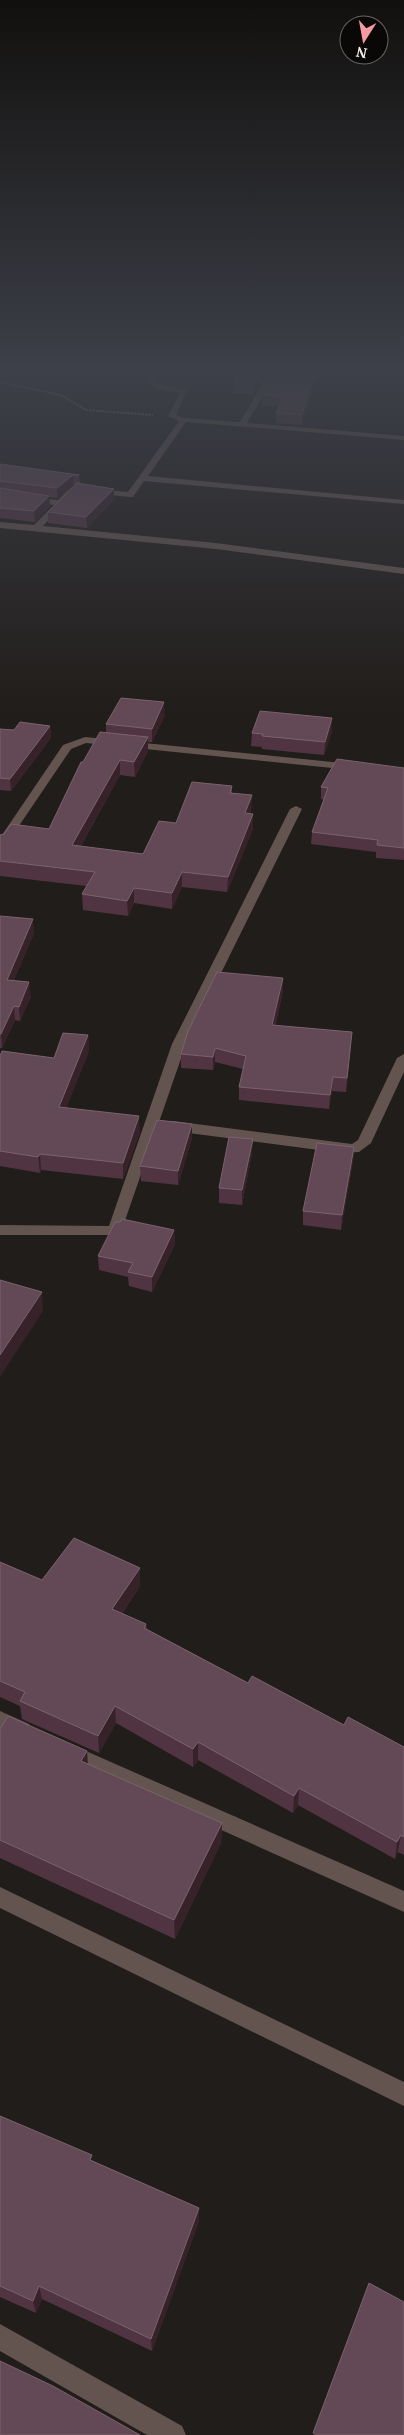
<svg xmlns="http://www.w3.org/2000/svg" width="404" height="2435" viewBox="0 0 404 2435" font-family="'PT Serif',serif">
	<style>
		.lines { fill: none; stroke-linecap: round; stroke-linejoin: round }
		.path { stroke: #807c7a; stroke-width: 2; stroke-dasharray: 2.5 1; stroke-linecap: butt }
		.minor { fill: #64544f; fill-rule: evenodd }
		.wall { fill: #513442 }
		.shaded-wall { fill: #37222a }
		.building { fill: #634955; stroke: #7a636d }
	</style>
	<rect width="100%" height="100%" fill="#211d1a"/>
	<g class="lines">
		<path class="path" d="M 0,382 L 61,395 L 86,410 L 153,415"/>
		<path class="minor" d="M 141,370 L 153,372 L 156,383 L 187,390 L 176,415 L 185,418 L 240,422 L 268,374 L 272,372 L 276,374 L 247,423 L 404,436 L 404,440 L 186,422 L 148,476 L 404,500 L 404,504 L 144,481 L 133,497 L 130,497 L 92,493 L 91,491 L 95,489 L 128,492 L 179,421 L 168,416 L 180,393 C 166,390 148,391 147,375 Z
			M 68,490 L 75,492 L 43,526 L 216,543 L 404,568 L 404,574 L 216,549 L 0,528 L 0,522 L 34,525 L 54,505 L 0,497 L 0,493 L 58,500 Z
			M 85,737 L 352,764 L 357,767 L 352,770 L 86,743 L 71,749 L 4,848 L 0,849 L 0,838 L 63,745 Z
			M 296,806 L 302,809 L 186,1044 L 120,1235 L 0,1235 L 0,1225 L 109,1226 L 172,1044 L 290,809 Z
			M 404,1054 L 404,1072 L 371,1143 L 359,1152 L 342,1153 L 173,1131 L 166,1126 L 173,1121 L 352,1144 L 358,1140 L 397,1058 Z
			M 0,1711 L 29,1724 L 32,1730 L 29,1736 L 22,1739 L 0,1729 Z
			M 70,1744 L 404,1891 L 404,1912 L 63,1759 L 60,1753 L 63,1747 Z
			M 0,1887 L 404,2082 L 404,2106 L 0,1908 Z
			M 0,2324 L 182,2426 L 186,2435 L 147,2435 L 0,2351 Z"/>
	</g>
	<path class="wall" d="M 240,370 L 319,370 L 302,425 L 276,423 L 276,413 L 279,406 L 262,406 L 263,395 L 266,389 L 266,385 L 274,372 L 273,370 L 266,373 L 254,394 L 233,393 L 233,383 Z
		M 0,464 L 79,475 L 80,483 L 114,489 L 114,500 L 87,528 L 48,523 L 48,512 L 74,486 L 57,498 L 49,497 L 50,506 L 35,522 L 0,518 Z
		M 165,715 L 152,742 L 148,742 L 148,751 L 135,777 L 120,775 L 81,846 L 143,854 L 176,823 L 232,786 L 232,793 L 252,795 L 251,810 L 250,814 L 253,814 L 253,829 L 227,892 L 182,887 L 172,909 L 134,903 L 128,916 L 83,910 L 82,894 L 86,886 L 0,876 L 0,835 L 49,829 L 83,762 L 106,732 L 106,724 Z
		M 50,726 L 51,738 L 11,791 L 0,790 L 0,729 L 14,730 Z
		M 332,731 L 324,755 L 262,749 L 262,747 L 251,746 L 252,733 Z
		M 404,768 L 404,860 L 376,858 L 376,852 L 311,844 L 312,832 L 324,800 L 321,799 L 321,787 Z
		M 0,916 L 34,933 L 14,980 L 31,996 L 20,1021 L 15,1020 L 2,1048 L 0,1048 Z
		M 283,978 L 283,991 L 275,1026 L 351,1045 L 346,1092 L 332,1091 L 329,1109 L 239,1100 L 239,1087 L 243,1069 L 215,1062 L 213,1070 L 181,1068 L 181,1054 Z
		M 88,1035 L 89,1051 L 66,1108 L 140,1132 L 123,1179 L 41,1170 L 40,1173 L 0,1166 L 0,1056 L 54,1058 Z
		M 192,1124 L 192,1138 L 178,1185 L 141,1181 L 140,1166 Z
		M 354,1147 L 353,1161 L 341,1230 L 303,1225 L 303,1211 Z
		M 252,1153 L 242,1205 L 219,1203 L 219,1188 Z
		M 174,1230 L 175,1244 L 152,1292 L 129,1286 L 128,1277 L 99,1270 L 98,1256 Z
		M 0,1562 L 42,1580 L 140,1568 L 140,1586 L 122,1614 L 146,1624 L 147,1629 L 248,1683 L 344,1725 L 404,1747 L 404,1855 L 398,1852 L 395,1859 L 298,1805 L 293,1813 L 198,1760 L 193,1767 L 116,1723 L 99,1753 L 22,1719 L 20,1706 L 0,1697 Z
		M 0,1729 L 87,1751 L 88,1765 L 222,1823 L 221,1843 L 175,1939 L 0,1858 Z
		M 0,2116 L 93,2161 L 199,2208 L 199,2221 L 152,2351 L 42,2299 L 36,2313 L 0,2297 Z"/>
	<path class="shaded-wall" d="M 263,370 L 273,370 L 266,373 L 254,394 L 254,384 Z
		M 316,370 L 319,370 L 302,425 L 302,415 Z
		M 73,475 L 74,486 L 57,498 L 57,488 Z
		M 114,489 L 114,500 L 87,528 L 86,517 Z
		M 49,496 L 50,506 L 35,522 L 34,511 Z
		M 164,702 L 165,715 L 152,742 L 152,729 Z
		M 332,718 L 332,731 L 324,755 L 325,742 Z
		M 50,726 L 51,738 L 11,791 L 10,779 Z
		M 148,737 L 148,751 L 135,777 L 134,762 Z
		M 120,760 L 120,775 L 73,860 L 72,845 Z
		M 252,795 L 251,810 L 244,828 L 245,813 Z
		M 253,814 L 253,829 L 227,892 L 228,877 Z
		M 182,872 L 182,887 L 172,909 L 172,893 Z
		M 134,888 L 134,903 L 128,916 L 127,901 Z
		M 33,919 L 34,933 L 8,994 L 7,980 Z
		M 283,978 L 283,991 L 271,1039 L 272,1025 Z
		M 29,982 L 31,996 L 20,1021 L 19,1007 Z
		M 14,1006 L 15,1020 L 2,1048 L 1,1034 Z
		M 88,1035 L 89,1051 L 60,1123 L 59,1107 Z
		M 215,1048 L 215,1062 L 213,1070 L 213,1057 Z
		M 333,1077 L 332,1091 L 329,1109 L 330,1095 Z
		M 139,1116 L 140,1132 L 123,1179 L 123,1163 Z
		M 192,1124 L 192,1138 L 178,1185 L 178,1171 Z
		M 253,1139 L 252,1153 L 242,1205 L 242,1190 Z
		M 354,1147 L 353,1161 L 341,1230 L 342,1215 Z
		M 40,1154 L 41,1170 L 40,1173 L 38,1157 Z
		M 174,1230 L 175,1244 L 152,1292 L 152,1277 Z
		M 42,1292 L 43,1311 L 0,1377 L 0,1355 Z
		M 140,1568 L 140,1586 L 113,1627 L 112,1609 Z
		M 115,1706 L 116,1723 L 99,1753 L 98,1736 Z
		M 198,1742 L 198,1760 L 193,1767 L 193,1749 Z
		M 87,1751 L 88,1771 L 81,1761 Z
		M 299,1788 L 298,1805 L 293,1813 L 294,1796 Z
		M 222,1823 L 221,1843 L 175,1939 L 174,1920 Z
		M 401,1835 L 398,1852 L 395,1859 L 397,1842 Z
		M 199,2208 L 199,2221 L 152,2351 L 151,2339 Z
		M 39,2286 L 42,2299 L 36,2313 L 33,2301 Z"/>
	<path class="building" d="M 240,370 L 263,370 L 254,384 L 233,383 Z
		M 275,370 L 316,370 L 302,415 L 276,413 L 284,397 L 263,395 L 268,385 L 266,385 Z
		M 0,464 L 79,475 L 73,475 L 57,488 L 0,481 Z
		M 77,483 L 114,489 L 86,517 L 48,512 Z
		M 0,488 L 49,496 L 34,511 L 0,508 Z
		M 121,698 L 164,702 L 152,729 L 106,724 Z
		M 260,711 L 332,718 L 325,742 L 262,736 L 263,734 L 252,733 Z
		M 20,722 L 50,726 L 10,779 L 0,778 L 0,729 L 14,730 Z
		M 100,732 L 148,737 L 134,762 L 120,760 L 72,845 L 143,854 L 159,821 L 176,823 L 192,782 L 232,786 L 230,793 L 252,795 L 245,813 L 253,814 L 228,877 L 182,872 L 172,893 L 134,888 L 127,901 L 82,894 L 95,872 L 0,861 L 0,835 L 4,834 L 11,824 L 49,829 L 81,762 L 83,762 Z
		M 337,759 L 404,768 L 404,848 L 377,845 L 378,840 L 312,832 L 328,788 L 321,787 Z
		M 0,916 L 33,919 L 7,980 L 29,982 L 19,1007 L 14,1006 L 1,1034 L 0,1034 Z
		M 217,972 L 283,978 L 272,1025 L 352,1032 L 347,1078 L 333,1077 L 330,1095 L 239,1087 L 246,1056 L 215,1048 L 213,1057 L 181,1054 L 188,1031 Z
		M 63,1033 L 88,1035 L 59,1107 L 139,1116 L 123,1163 L 40,1154 L 38,1157 L 0,1151 L 0,1056 L 2,1051 L 54,1058 Z
		M 157,1120 L 192,1124 L 178,1171 L 140,1166 Z
		M 229,1137 L 253,1139 L 242,1190 L 219,1188 Z
		M 317,1143 L 354,1147 L 342,1215 L 303,1211 Z
		M 122,1219 L 174,1230 L 152,1277 L 128,1272 L 133,1263 L 98,1256 L 115,1222 L 120,1222 Z
		M 0,1280 L 42,1292 L 0,1355 Z
		M 74,1538 L 140,1568 L 112,1609 L 146,1624 L 144,1628 L 248,1683 L 252,1676 L 344,1725 L 348,1717 L 404,1747 L 404,1837 L 401,1835 L 397,1842 L 299,1788 L 294,1796 L 198,1742 L 193,1749 L 115,1706 L 98,1736 L 20,1701 L 25,1692 L 0,1681 L 0,1562 L 42,1580 Z
		M 8,1716 L 87,1751 L 81,1761 L 222,1823 L 174,1920 L 0,1840 L 0,1729 Z
		M 0,2116 L 92,2155 L 90,2160 L 199,2208 L 151,2339 L 39,2286 L 33,2301 L 0,2286 Z
		M 369,2283 L 404,2302 L 404,2435 L 316,2435 L 313,2433 Z
		M 0,2361 L 53,2386 L 140,2435 L 0,2435 Z"/>
	<linearGradient id="sky" x2="0" y2="1"><stop stop-color="#12100e"/><stop offset="0.52" stop-color="#3d4049"/><stop offset="1" stop-color="#3d4049" stop-opacity="0"/></linearGradient>
	<rect width="404" height="711" fill="url(#sky)"/>
	<g transform="translate(364 40) rotate(191)"><circle r="24" fill="#0a0807" stroke="#686564"/>
	<path d="M0-4L9 19L0 12L-9 19Z" fill="#f49aa3"/>
	<text y="-8" font-size="14" font-weight="bold" text-anchor="middle" fill="#f5f1ef">N</text>
	</g>
</svg>
